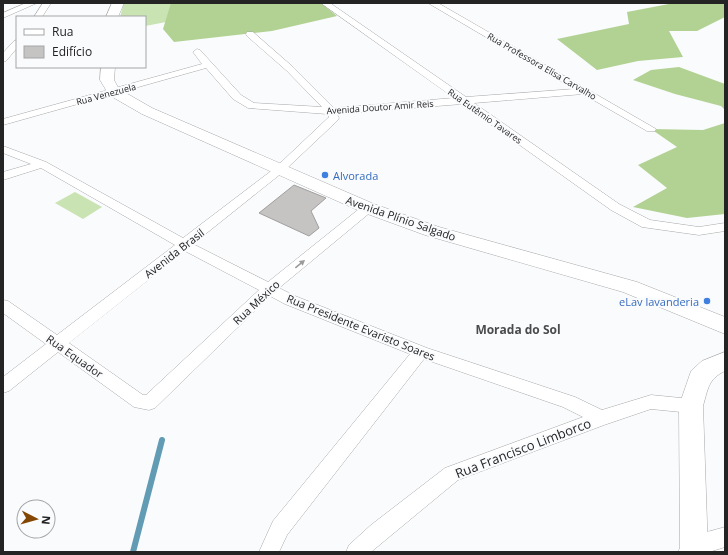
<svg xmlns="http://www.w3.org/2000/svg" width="728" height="555" viewBox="0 0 728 555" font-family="'Open Sans',sans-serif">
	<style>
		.green { fill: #c9e3b2 }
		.forest { fill: #b1d292 }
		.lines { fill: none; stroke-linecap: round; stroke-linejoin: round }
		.stream { stroke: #629bb4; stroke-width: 6 }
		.building { fill: #c6c4c3; stroke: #a19f9e }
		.street-casing { stroke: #a7a8aa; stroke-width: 1 }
		.secondary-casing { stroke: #a7a8aa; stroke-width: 1 }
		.street { fill: #fff; fill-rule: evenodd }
		.secondary { fill: #fff; fill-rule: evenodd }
		.oneway { fill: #9c9c9d }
		.shop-dot { fill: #3f7fe0; stroke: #fafbfd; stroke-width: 1.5 }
		.labels { text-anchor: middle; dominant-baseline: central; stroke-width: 4; stroke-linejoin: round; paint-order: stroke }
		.far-street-label { font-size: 9px; fill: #242425; stroke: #fafbfd }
		.shop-label { font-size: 11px; fill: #366cbe; stroke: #fafbfd; text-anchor: start }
		.street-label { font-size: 11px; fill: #242425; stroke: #fafbfd }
		.neighbourhood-label { font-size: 12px; font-weight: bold; fill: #4a4b4d; stroke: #fafbfd }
		.near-street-label { font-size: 13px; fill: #242425; stroke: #fafbfd }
	</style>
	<rect width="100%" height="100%" fill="#fafbfd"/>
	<path class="green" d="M 124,3 L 177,3 L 177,20 L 145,26 L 145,17 L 120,17 Z
		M 75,192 L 102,207 L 83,219 L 55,203 Z"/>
	<path class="forest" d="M 171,3 L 321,3 L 337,16 L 272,31 L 174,42 L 163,29 Z
		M 674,3 L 725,3 L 725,17 L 697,31 L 669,31 L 683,57 L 638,61 L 597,70 L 557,39 L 629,24 L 627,12 Z
		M 679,67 L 725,84 L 725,110 L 721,106 L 675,94 L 633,80 L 651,70 Z
		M 725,123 L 725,214 L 687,218 L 633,207 L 667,188 L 638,165 L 677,147 L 651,129 L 703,130 Z"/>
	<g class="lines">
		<path class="stream" d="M 133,552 L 162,440"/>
	</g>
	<path class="building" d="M 294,185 L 326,198 L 311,211 L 319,228 L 309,236 L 259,213 Z"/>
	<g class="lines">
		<defs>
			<path id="street" d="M 26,3 L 37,3 L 3,18 L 3,13 Z
				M 43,3 L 51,3 L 42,17 L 34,17 Z
				M 321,3 L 330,3 L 466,97 L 574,89 L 428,3 L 438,3 L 656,129 L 655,131 L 647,131 L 583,94 L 474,103 L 619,204 L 650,220 L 699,227 L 725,223 L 725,231 L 699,235 L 642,227 L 611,210 L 462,104 L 337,114 L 339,118 L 338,120 L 283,172 L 193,244 L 268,282 L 364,205 L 372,205 L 374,208 L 372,211 L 279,288 L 295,296 L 427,348 L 575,397 L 602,410 L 651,395 L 691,399 L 697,401 L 699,406 L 697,411 L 691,413 L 651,409 L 604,425 L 458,480 L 371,552 L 346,552 L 349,545 L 371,525 L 445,468 L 583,417 L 563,407 L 424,359 L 287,535 L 279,552 L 259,552 L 273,521 L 410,354 L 285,304 L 270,296 L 155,408 L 149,410 L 134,407 L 58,352 L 9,391 L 3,393 L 3,377 L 46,344 L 3,313 L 3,300 L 8,301 L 57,335 L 175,245 L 41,168 L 3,180 L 3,172 L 31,164 L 3,153 L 3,146 L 46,162 L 183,238 L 275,168 L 329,117 L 327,114 L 248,108 L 233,99 L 206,68 L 3,125 L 3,119 L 202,64 L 193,52 L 197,49 L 200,50 L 241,95 L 254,103 L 322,107 L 287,71 L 247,36 L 246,34 L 247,32 L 253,32 L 293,67 L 334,108 L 454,98 ZM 185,251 L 259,290 L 146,395 L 143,395 L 69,343 Z
				M 17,40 L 17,48 L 6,61 L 3,62 L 3,53 L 14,41 Z
				M 725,527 L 725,547 L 709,552 L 678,552 C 685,535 709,532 725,527 Z"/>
			<path id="secondary" d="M 112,3 L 124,3 L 118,17 L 106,17 Z
				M 101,67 L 115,67 L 114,80 L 119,89 L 152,108 L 374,204 L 439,227 L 637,282 L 725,317 L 725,334 L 623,292 L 425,235 L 362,212 L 142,114 L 109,95 L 100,80 Z
				M 725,352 L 725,371 C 708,379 708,389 703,406 L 708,552 L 680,552 L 679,406 L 691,371 L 702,361 Z"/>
		</defs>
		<use href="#street" class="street-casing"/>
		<use href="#secondary" class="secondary-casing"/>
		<use href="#street" class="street"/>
		<use href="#secondary" class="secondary"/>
	</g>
	<defs><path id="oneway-solid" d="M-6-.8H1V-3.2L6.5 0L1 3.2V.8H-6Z"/></defs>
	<use class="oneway" href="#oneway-solid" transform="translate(300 264) rotate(-39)"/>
	<g class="shop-dot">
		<circle cx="325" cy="175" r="4"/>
		<circle cx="707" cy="301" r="4"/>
	</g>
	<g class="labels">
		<g class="far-street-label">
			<text transform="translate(542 66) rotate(30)">Rua Professora Elisa Carvalho</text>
			<text transform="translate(106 94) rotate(-15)">Rua Venezuela</text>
			<text transform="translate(380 107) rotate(-4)">Avenida Doutor Amir Reis</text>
			<text transform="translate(485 116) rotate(35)">Rua Eutêmio Tavares</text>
		</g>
		<g class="shop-label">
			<text x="333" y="175">Alvorada</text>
			<text x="699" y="301" text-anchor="end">eLav lavanderia</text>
		</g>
		<g class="street-label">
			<text transform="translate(401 218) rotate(19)">Avenida Plínio Salgado</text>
			<text transform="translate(174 253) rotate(-38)">Avenida Brasil</text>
			<text transform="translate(256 302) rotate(-43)">Rua México</text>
			<text transform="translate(361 327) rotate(22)">Rua Presidente Evaristo Soares</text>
			<text transform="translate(75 356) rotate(35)">Rua Equador</text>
		</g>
		<g class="neighbourhood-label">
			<text x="518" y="329">Morada do Sol</text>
		</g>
		<g class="near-street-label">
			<text transform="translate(523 448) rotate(-21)">Rua Francisco Limborco</text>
		</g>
	</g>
	<rect width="728" height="555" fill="none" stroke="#242425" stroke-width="8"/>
	<rect x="16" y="16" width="130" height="52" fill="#fafbfd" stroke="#a4a5a7"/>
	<rect x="24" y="29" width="20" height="6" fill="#ffffff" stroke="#a4a5a7"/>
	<text x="52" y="36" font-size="12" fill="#242425">Rua</text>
	<rect x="24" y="46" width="20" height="12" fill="#c6c4c3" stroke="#a4a5a7"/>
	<text x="52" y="56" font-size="12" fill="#242425">Edifício</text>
	<g transform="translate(36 519) rotate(96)"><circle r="19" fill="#fafbfd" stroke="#a4a5a7"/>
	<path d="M0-3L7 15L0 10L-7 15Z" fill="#844703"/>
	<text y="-6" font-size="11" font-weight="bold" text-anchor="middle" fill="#242425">N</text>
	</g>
</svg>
